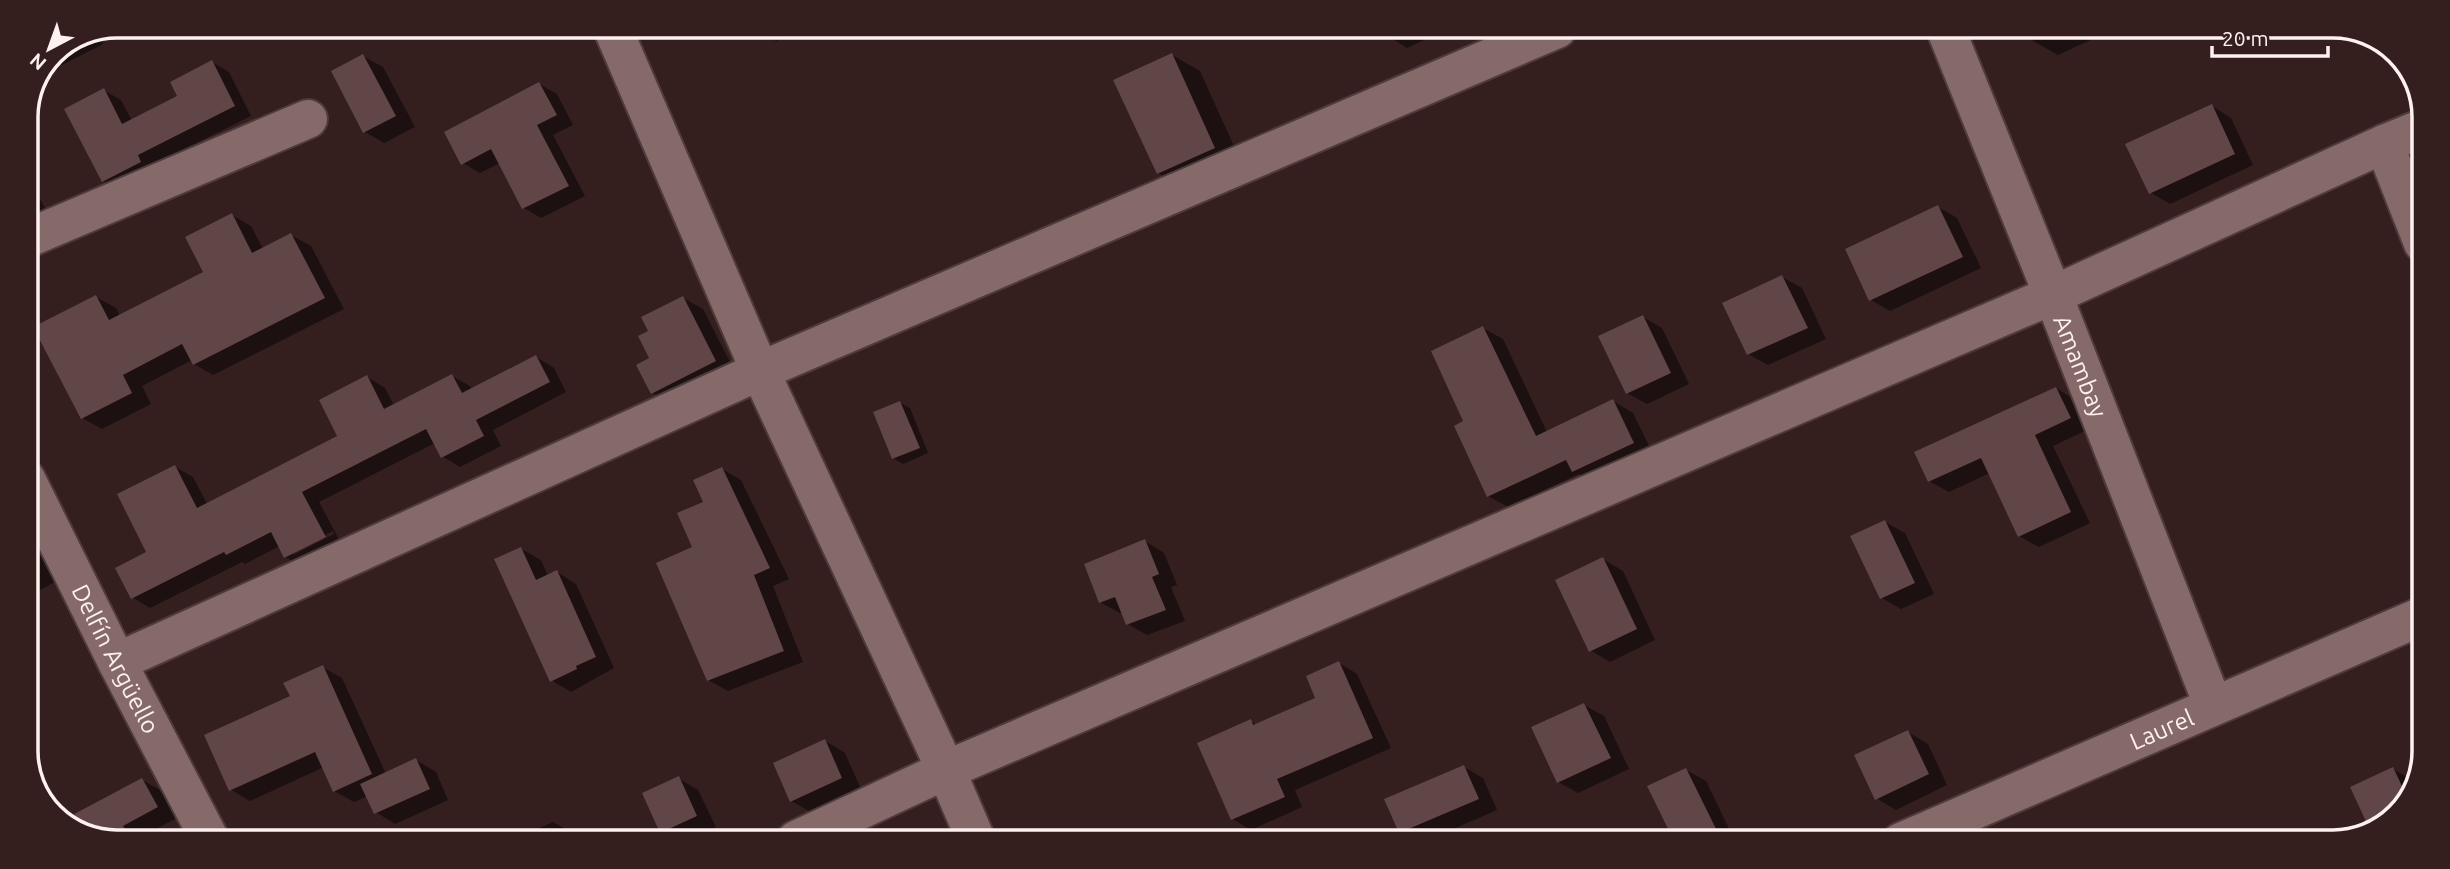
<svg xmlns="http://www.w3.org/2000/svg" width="2450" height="869" viewBox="0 0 2450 869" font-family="Ubuntu,sans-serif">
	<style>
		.shadow { fill: #0007; fill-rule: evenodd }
		.building { fill: #604646 }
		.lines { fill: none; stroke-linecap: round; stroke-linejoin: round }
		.minor-casing { stroke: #4e3b3b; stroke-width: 42 }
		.minor { stroke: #866a69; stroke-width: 38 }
		.labels { text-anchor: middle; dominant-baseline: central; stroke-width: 6; stroke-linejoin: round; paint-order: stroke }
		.street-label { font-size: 24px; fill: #fef1f0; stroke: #351e1e }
		.rim { fill: none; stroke: #fef1f0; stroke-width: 3.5 }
	</style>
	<rect width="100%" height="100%" fill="#351e1e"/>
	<path class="shadow" d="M 442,27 L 483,27 L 461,38 Z
		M 755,28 L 804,28 L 776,41 Z
		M 1384,29 L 1448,29 L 1407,48 L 1388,36 Z
		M 2028,30 L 2108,30 L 2108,32 L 2058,55 L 2033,41 Z
		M 98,34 L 103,44 L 62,65 L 51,59 L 53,53 Z
		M 1172,55 L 1200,71 L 1242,164 L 1186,189 L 1158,173 Z
		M 363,56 L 383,67 L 415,127 L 384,143 L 365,132 Z
		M 212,62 L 229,72 L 251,116 L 154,164 L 121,191 L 103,181 L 103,90 L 121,100 L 133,123 L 183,99 Z
		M 539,84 L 557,94 L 573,125 L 553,135 L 585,196 L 541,218 L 524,208 L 500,163 L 480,173 L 463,163 Z
		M 2212,106 L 2231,118 L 2253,165 L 2170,204 L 2151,193 Z
		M 26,189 L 39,197 L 53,223 L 26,241 Z
		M 1938,207 L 1957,218 L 1981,268 L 1890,311 L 1871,300 Z
		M 232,215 L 251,226 L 263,249 L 291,235 L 311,246 L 344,309 L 213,375 L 194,364 L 192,360 L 142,386 L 151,404 L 102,429 L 82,418 L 96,297 L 116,308 L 120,316 L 205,273 Z
		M 1782,277 L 1802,288 L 1826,339 L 1768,365 L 1748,354 Z
		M 683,298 L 703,309 L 735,372 L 672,404 L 653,393 L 650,332 Z
		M 1643,317 L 1662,328 L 1689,384 L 1647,404 L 1627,393 Z
		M 1483,328 L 1503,339 L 1547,432 L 1613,401 L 1633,413 L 1653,454 L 1593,482 L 1579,474 L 1508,507 L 1488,496 L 1466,422 Z
		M 536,357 L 554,368 L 566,392 L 493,430 L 501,446 L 460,467 L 442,456 L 435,443 L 319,502 L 343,547 L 304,567 L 285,557 L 280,546 L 245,564 L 242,562 L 150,608 L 132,597 L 175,467 L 193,477 L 207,504 L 340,437 L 367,377 L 385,388 L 394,405 L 452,376 L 470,386 L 472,390 ZM 333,531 L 334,534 L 293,555 L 293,551 Z
		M 2056,388 L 2075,400 L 2089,429 L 2053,446 L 2090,523 L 2039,547 L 2019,536 L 1990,473 L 1949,492 L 1929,481 Z
		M 900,403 L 910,408 L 928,453 L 903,464 L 893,458 Z
		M 722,469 L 741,480 L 789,579 L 773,586 L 803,662 L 728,691 L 708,680 L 695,548 L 705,502 Z
		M 26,499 L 67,576 L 26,597 Z
		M 1885,522 L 1905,533 L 1934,594 L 1901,609 L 1882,598 Z
		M 1145,541 L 1164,553 L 1177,585 L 1171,587 L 1185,621 L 1147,635 L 1128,624 L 1123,612 L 1120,613 L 1100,602 Z
		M 521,549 L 541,560 L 548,576 L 557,572 L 576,584 L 614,668 L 571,692 L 551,680 Z
		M 1603,559 L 1623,571 L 1655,640 L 1610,662 L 1590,650 Z
		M 1339,663 L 1357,674 L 1391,748 L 1295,790 L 1302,807 L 1251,830 L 1233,819 L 1250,721 L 1257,725 L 1317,699 Z
		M 322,667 L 342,678 L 386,774 L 416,760 L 436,772 L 448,800 L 395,824 L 376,812 L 368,796 L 354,802 L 334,791 L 324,767 L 250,801 L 230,789 L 292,697 Z
		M 1584,705 L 1604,716 L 1629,769 L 1578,793 L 1558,782 Z
		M 1908,732 L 1928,744 L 1947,785 L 1896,810 L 1876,798 Z
		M 825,741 L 845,753 L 861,789 L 811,812 L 791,801 Z
		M 1464,767 L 1483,778 L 1497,810 L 1426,841 L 1416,841 L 1401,832 Z
		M 2393,769 L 2412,780 L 2415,786 L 2388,824 L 2372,829 L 2352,788 Z
		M 1686,770 L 1706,781 L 1735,841 L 1675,841 L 1650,787 Z
		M 678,778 L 698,790 L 716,827 L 689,839 L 674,839 L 661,832 Z
		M 142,780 L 162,791 L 177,818 L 143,836 L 144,838 L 89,838 L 65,821 Z
		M 553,822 L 572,833 L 575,839 L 515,839 Z"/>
	<path class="building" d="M 1172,53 L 1215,148 L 1157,174 L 1113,80 Z
		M 363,54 L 396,116 L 363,133 L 331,71 Z
		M 212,60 L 235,106 L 138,155 L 141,162 L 102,182 L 64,109 L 104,88 L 122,124 L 177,96 L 170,82 Z
		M 539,82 L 557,115 L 537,125 L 569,186 L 522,209 L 491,149 L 461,165 L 444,132 Z
		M 2212,104 L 2235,154 L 2149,194 L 2125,144 Z
		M 1938,205 L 1963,257 L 1869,301 L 1845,249 Z
		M 232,213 L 252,253 L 291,233 L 325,298 L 193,365 L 182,344 L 123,375 L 132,393 L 81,419 L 33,327 L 96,295 L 109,320 L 203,272 L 185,237 Z
		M 1782,275 L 1808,328 L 1747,355 L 1722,303 Z
		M 683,296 L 716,361 L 651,394 L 636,365 L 649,358 L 638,336 L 648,331 L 641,317 Z
		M 1643,315 L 1671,373 L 1626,394 L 1598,336 Z
		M 1483,326 L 1536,436 L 1613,399 L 1634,443 L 1572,472 L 1566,460 L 1487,497 L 1454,426 L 1463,421 L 1431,351 Z
		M 536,355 L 550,382 L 476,420 L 484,436 L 441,458 L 426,429 L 302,492 L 326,537 L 284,558 L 271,532 L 226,555 L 224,552 L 131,599 L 115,568 L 146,552 L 117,494 L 175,465 L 197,508 L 337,436 L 319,400 L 367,375 L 384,409 L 452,374 L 462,393 Z
		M 2056,387 L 2071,418 L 2035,435 L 2071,512 L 2018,537 L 1981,458 L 1928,482 L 1914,452 Z
		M 900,401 L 920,448 L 892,459 L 873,412 Z
		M 722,467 L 770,568 L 754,575 L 784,651 L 707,681 L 656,563 L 692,547 L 677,513 L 703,502 L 693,480 Z
		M 1885,520 L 1915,583 L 1880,599 L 1850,536 Z
		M 1145,539 L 1159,574 L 1152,577 L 1166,610 L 1126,625 L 1115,597 L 1099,603 L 1084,564 Z
		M 521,547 L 536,580 L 557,570 L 596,657 L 576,666 L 577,669 L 550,682 L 494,559 Z
		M 1603,557 L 1637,629 L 1589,652 L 1555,580 Z
		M 1339,661 L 1373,738 L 1277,779 L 1285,797 L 1231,820 L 1197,743 L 1251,719 L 1253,725 L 1315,698 L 1306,676 Z
		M 323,665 L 372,774 L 333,792 L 315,752 L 229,791 L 204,735 L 290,696 L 283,683 Z
		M 1584,703 L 1611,758 L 1557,783 L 1531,727 Z
		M 1908,730 L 1929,774 L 1875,800 L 1854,755 Z
		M 825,739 L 842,778 L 790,802 L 773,763 Z
		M 416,758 L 430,789 L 374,814 L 360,784 Z
		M 1464,765 L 1479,799 L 1399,833 L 1384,799 Z
		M 2393,767 L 2407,797 L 2388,824 L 2370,830 L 2350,787 Z
		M 1686,768 L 1722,841 L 1674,841 L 1647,786 Z
		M 679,776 L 697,816 L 660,833 L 642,793 Z
		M 142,778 L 158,807 L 123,826 L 130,838 L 89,838 L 63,820 Z"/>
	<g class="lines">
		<defs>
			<g id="minor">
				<path d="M 612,27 L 760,371 L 946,770 L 976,840"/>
				<path id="s1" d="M 1946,30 L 2053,295 L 2213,705"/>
				<path d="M 2384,144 L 2423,243"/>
				<path d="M 26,239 L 308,119"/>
				<path id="s2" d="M 26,479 L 117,662 L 209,838"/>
				<path d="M 117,662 L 760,371 L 1557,29"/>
				<path d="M 796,840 L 946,770 L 2053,295 L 2384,144 L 2423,128"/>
				<path id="s3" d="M 1901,842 L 2420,617"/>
			</g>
		</defs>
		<use href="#minor" class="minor-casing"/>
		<use href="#minor" class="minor"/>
	</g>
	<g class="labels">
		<g class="street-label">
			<text stroke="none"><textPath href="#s1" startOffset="362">Amambay</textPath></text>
			<text stroke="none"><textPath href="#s2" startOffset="201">Delfín Argüello</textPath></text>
			<text stroke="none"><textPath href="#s3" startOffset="284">Laurel</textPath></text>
		</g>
	</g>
	<path d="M0 0H2450V869H0ZM117 38H2333A79 79 0 0 1 2412 117V751A79 79 0 0 1 2333 830H117A79 79 0 0 1 38 751V117A79 79 0 0 1 117 38Z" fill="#351e1e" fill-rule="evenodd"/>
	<path class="rim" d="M117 38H2333A79 79 0 0 1 2412 117V751A79 79 0 0 1 2333 830H117A79 79 0 0 1 38 751V117A79 79 0 0 1 117 38Z"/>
	<g transform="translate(49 49) rotate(221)" stroke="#351e1e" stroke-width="5" paint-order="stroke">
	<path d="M0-5L12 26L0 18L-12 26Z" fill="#fef1f0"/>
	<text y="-10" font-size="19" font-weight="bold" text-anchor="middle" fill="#fef1f0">N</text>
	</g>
	<path d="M2212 46v10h116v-10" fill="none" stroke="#fef1f0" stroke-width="3.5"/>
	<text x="2222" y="46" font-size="21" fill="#fef1f0" stroke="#351e1e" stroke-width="5" paint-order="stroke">20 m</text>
</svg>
